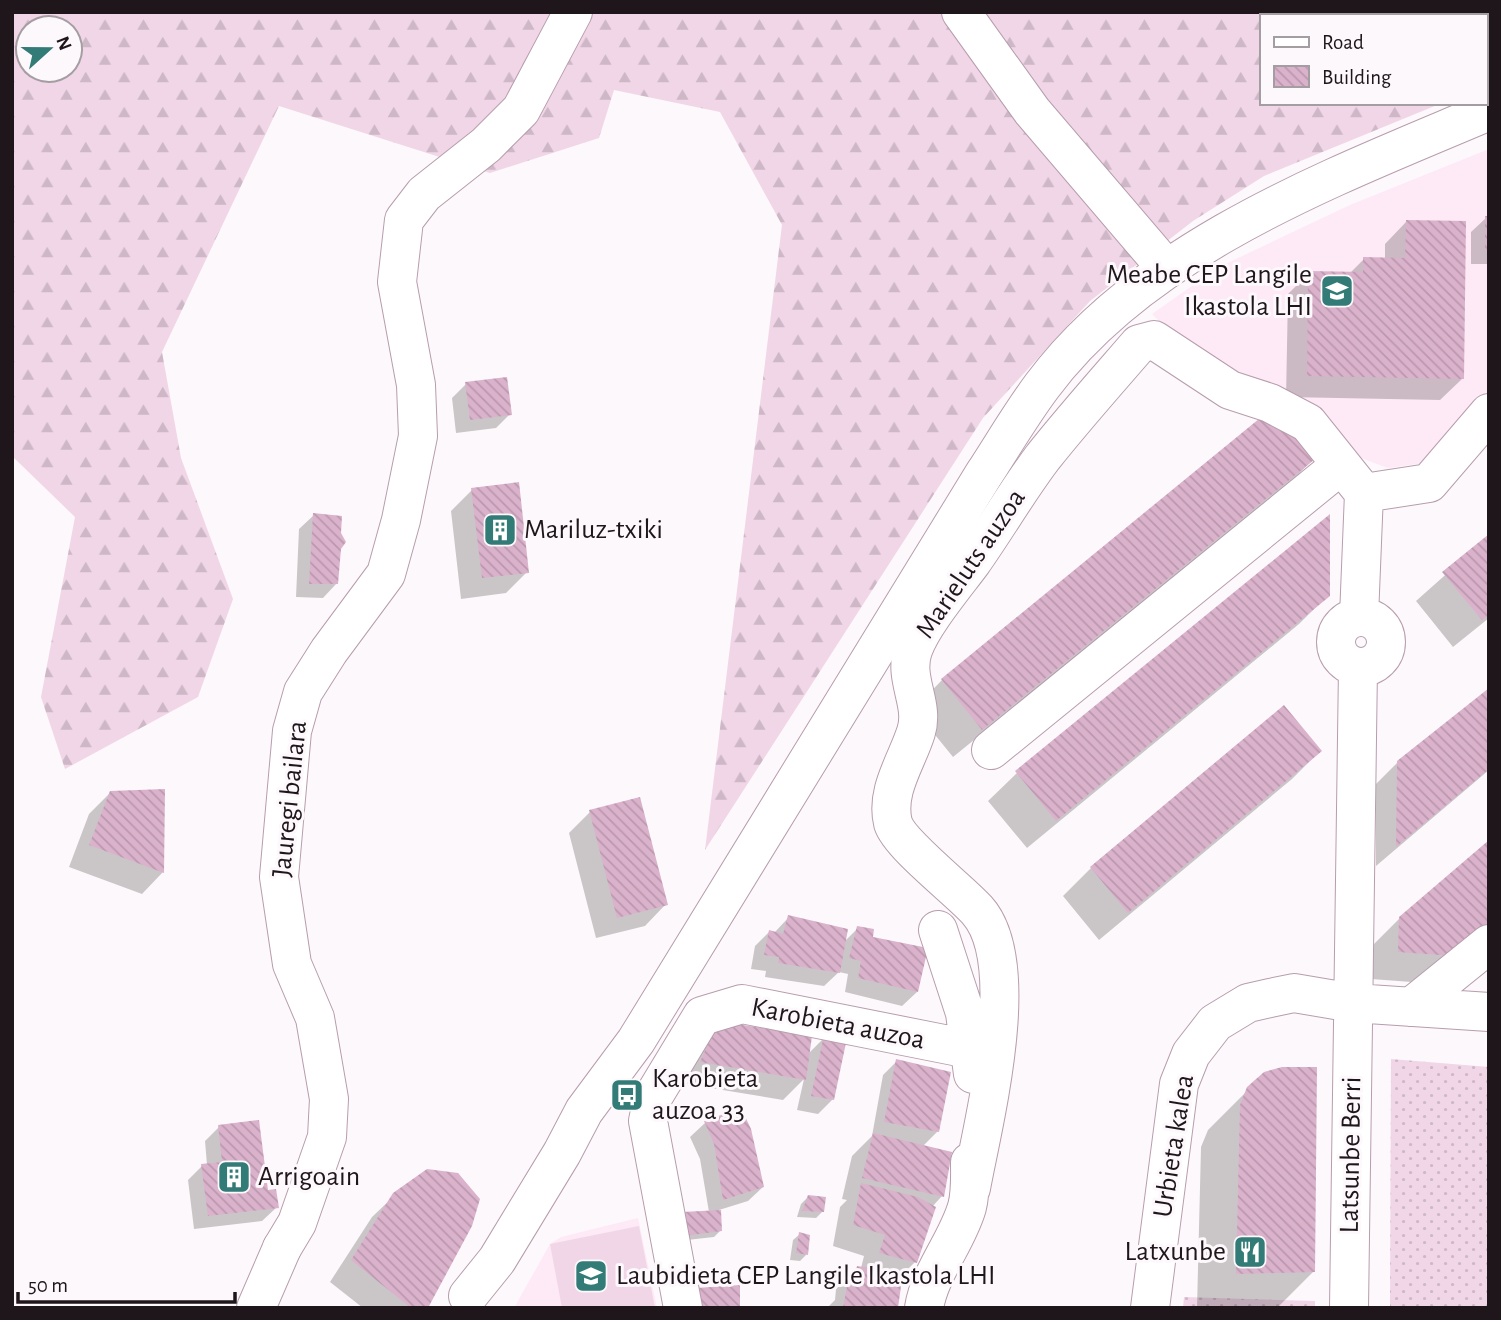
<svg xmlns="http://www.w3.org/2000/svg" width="1501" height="1320" viewBox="0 0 1501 1320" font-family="'Alegreya Sans',sans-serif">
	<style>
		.built { fill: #fee9f6 }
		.grass { fill: url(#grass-dots) }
		.forest { fill: url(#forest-firs); fill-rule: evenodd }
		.garden { fill: #f1d6e7 }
		.shadow { fill: #0003 }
		.building { fill: url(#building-back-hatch) }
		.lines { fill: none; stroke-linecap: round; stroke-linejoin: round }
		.minor-casing { stroke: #b79dad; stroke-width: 40 }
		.major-casing { stroke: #b79dad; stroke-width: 40 }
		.minor { stroke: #fff; stroke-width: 38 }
		.major { stroke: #fff; stroke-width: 38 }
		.labels { text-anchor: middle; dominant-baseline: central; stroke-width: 6; stroke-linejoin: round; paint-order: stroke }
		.poi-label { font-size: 28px; fill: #1f161c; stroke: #fdf8fb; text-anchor: start }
		.street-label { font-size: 28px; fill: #1f161c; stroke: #fdf8fb }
	</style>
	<defs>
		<pattern id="grass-dots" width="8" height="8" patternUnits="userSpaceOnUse" patternTransform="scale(1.75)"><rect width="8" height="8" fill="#f1d6e7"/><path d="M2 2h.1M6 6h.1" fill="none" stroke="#ceb7c6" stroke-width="1.8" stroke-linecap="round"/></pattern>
		<pattern id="forest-firs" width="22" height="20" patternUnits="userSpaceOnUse" patternTransform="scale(1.75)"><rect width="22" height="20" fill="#f1d6e7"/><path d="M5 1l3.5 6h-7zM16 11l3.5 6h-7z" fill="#ceb7c6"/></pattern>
		<pattern id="building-back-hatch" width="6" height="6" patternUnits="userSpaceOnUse" patternTransform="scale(1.75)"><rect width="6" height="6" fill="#dab2cb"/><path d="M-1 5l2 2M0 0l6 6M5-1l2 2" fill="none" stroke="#bb98ae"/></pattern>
	</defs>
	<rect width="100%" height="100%" fill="#fdf8fb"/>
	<path class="built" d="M 1489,149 L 1489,392 L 1445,447 L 1424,463 L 1388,468 L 1361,458 L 1324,425 L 1202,364 L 1152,314 L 1219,267 L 1350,205 Z
		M 638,1218 L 657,1308 L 514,1308 L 550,1244 L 561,1237 Z"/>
	<path class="grass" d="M 1391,1059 L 1489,1067 L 1489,1308 L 1390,1308 Z
		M 1184,1297 L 1315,1301 L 1315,1308 L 1183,1308 Z"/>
	<path class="forest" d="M 12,12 L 1489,12 L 1489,84 L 1485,86 L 1485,16 L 1261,16 L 1261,103 L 1442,103 L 1264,176 L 1193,221 L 1090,301 L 983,418 L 705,850 L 782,225 L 720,112 L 614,90 L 599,138 L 490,173 L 279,106 L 162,352 L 181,458 L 233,599 L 198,697 L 65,769 L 41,697 L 75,517 L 12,456 ZM 28,28 L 70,28 L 70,70 L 28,70 Z"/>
	<path class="garden" d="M 639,1226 L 655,1308 L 562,1308 L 550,1244 Z"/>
	<path class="shadow" d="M 1486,218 L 1489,218 L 1489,264 L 1471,264 L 1471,232 Z
		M 1406,222 L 1462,379 L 1440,400 L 1286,397 L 1288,294 L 1309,273 L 1350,273 L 1364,259 L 1385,259 L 1385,244 Z
		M 466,384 L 510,414 L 496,428 L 456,433 L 452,398 Z
		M 1265,416 L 1318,454 L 1290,483 L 953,757 L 914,709 L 942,680 Z
		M 472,490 L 527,572 L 506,593 L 461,599 L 451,511 Z
		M 314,515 L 339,548 L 337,583 L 323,598 L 296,597 L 299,529 Z
		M 1489,536 L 1489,618 L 1453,647 L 1416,601 Z
		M 1328,595 L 1299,624 L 1027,848 L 988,801 L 1017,773 Z
		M 1489,690 L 1489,770 L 1376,866 L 1376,784 L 1398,762 Z
		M 1283,707 L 1320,751 L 1292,779 L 1099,940 L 1063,896 L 1091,868 Z
		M 111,792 L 163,872 L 142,894 L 69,867 L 89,814 Z
		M 590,812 L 666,904 L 645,926 L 596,938 L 569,833 Z
		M 789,917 L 844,942 L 858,928 L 871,939 L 917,992 L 902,1006 L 845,992 L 848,974 L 839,972 L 824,986 L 765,977 L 766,971 L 751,969 L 755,946 L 769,932 L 774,933 Z
		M 1400,918 L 1489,929 L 1425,983 L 1371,979 L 1371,947 Z
		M 719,1023 L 808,1054 L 825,1037 L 832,1100 L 818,1114 L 797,1110 L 804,1079 L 783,1100 L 680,1083 Z
		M 897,1061 L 938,1131 L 922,1147 L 942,1196 L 932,1207 L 915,1262 L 900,1277 L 897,1308 L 827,1308 L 835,1300 L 836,1289 L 857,1267 L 861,1268 L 864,1256 L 833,1246 L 840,1207 L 847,1200 L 842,1199 L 852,1156 L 872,1136 L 883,1075 Z
		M 1249,1089 L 1313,1272 L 1277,1308 L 1197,1308 L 1201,1147 L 1208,1130 Z
		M 740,1110 L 763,1187 L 748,1201 L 719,1210 L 721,1230 L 714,1237 L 678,1241 L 709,1212 L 700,1159 L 690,1137 L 705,1123 Z
		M 219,1127 L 277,1207 L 262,1221 L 194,1229 L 188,1180 L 202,1166 L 207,1165 L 205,1141 Z
		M 395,1195 L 426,1308 L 363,1308 L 330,1282 L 372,1217 Z
		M 808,1197 L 822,1212 L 816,1218 L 797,1217 L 801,1204 Z
		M 800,1234 L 806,1255 L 800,1261 L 790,1260 L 793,1240 Z"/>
	<path class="building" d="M 1485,216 L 1489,216 L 1489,250 L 1485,250 Z
		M 1406,220 L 1466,221 L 1464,379 L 1307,376 L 1308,271 L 1363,272 L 1363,257 L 1405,258 Z
		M 507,377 L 512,415 L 470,420 L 465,382 Z
		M 1265,414 L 1320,455 L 982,730 L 941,679 Z
		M 519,482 L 529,573 L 482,578 L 471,488 Z
		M 313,513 L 342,516 L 341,533 L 346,542 L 341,549 L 338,584 L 309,584 Z
		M 1330,514 L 1330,596 L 1056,821 L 1015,771 Z
		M 1489,534 L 1489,615 L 1482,620 L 1442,572 Z
		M 1489,688 L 1489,769 L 1396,847 L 1397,761 Z
		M 1284,705 L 1322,751 L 1128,913 L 1090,867 Z
		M 165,789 L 164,873 L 89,845 L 110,791 Z
		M 640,797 L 668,905 L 617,918 L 589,810 Z
		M 1489,840 L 1489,927 L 1454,956 L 1398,952 L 1399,917 Z
		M 788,915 L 848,929 L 840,973 L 778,963 L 779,957 L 764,955 L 769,930 L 783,934 Z
		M 857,926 L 874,929 L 873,937 L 928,948 L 918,992 L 858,978 L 861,961 L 849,958 Z
		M 718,1021 L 812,1036 L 806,1080 L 700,1062 Z
		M 824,1035 L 847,1038 L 834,1100 L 811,1096 Z
		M 896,1059 L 951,1072 L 939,1132 L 884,1122 Z
		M 1282,1067 L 1317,1067 L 1315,1272 L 1236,1274 L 1240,1105 L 1247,1087 L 1264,1072 Z
		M 741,1108 L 751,1129 L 764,1187 L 723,1200 L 714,1144 L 704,1121 Z
		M 259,1120 L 268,1190 L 276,1189 L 279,1208 L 208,1216 L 201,1164 L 222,1162 L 218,1125 Z
		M 873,1133 L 952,1152 L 944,1197 L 862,1178 Z
		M 427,1169 L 458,1173 L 480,1199 L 472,1226 L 428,1308 L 411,1308 L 351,1260 L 393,1193 Z
		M 861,1183 L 918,1197 L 936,1207 L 917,1263 L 879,1253 L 885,1235 L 853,1225 Z
		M 808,1195 L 826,1197 L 824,1212 L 802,1211 Z
		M 721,1210 L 722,1231 L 684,1236 L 682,1212 Z
		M 799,1232 L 810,1235 L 808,1255 L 796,1253 Z
		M 857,1266 L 903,1272 L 898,1308 L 843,1308 L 847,1286 L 855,1287 Z
		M 740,1285 L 740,1308 L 700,1308 L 696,1288 Z"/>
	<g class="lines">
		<defs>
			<path id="minor" d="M 961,12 L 1032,111 L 1167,269
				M 1364,493 L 1429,483 L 1489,413
				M1336 642a25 25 0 1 1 50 0a25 25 0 1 1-50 0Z
				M 991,750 L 1341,465
				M 938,930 L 965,1013 L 973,1074
				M 1411,1007 L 1489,944
				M 971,1188 C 983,1123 1025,963 977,910 C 959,890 899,844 893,823 C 885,791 907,761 916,732 C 925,704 903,679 913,650 C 922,624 955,585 972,562 C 996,528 1018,490 1043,457 C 1074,418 1107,381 1139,344 L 1154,340 L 1230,390 L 1270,403 L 1308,423 L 1364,493 L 1359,617
				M 282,1248 L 297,1223 L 327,1137 L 329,1099 L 315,1018 L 292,964 L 279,877 L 292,731 L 303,692 L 329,651 L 386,574 L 401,520 L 418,436 L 416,385 L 397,282 L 404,220 L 424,194 L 486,145 L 521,110 L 573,12
				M 683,1308 L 648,1121 L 653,1097 L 702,1016 L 742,1004 L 969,1049
				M 924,1308 C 930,1271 957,1242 967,1207 C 971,1192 970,1177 970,1162
				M 1150,1308 L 1179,1084 L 1191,1054 L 1215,1023 L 1248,1003 L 1270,998 L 1294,993 L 1353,1003 L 1489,1012
				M 1349,1308 L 1358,667"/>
			<path id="major" d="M 468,1296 L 497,1260 L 562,1153 L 584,1111 L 636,1041 L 984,474 C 1003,445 1021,414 1042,386 C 1146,246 1334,177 1489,111
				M 256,1308 L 282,1248"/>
		</defs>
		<use href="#minor" class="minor-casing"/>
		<use href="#major" class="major-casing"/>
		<use href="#minor" class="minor"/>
		<use href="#major" class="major"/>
	</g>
	<defs>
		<symbol id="school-square" viewBox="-11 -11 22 22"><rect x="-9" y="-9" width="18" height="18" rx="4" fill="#327b77" stroke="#fdf8fb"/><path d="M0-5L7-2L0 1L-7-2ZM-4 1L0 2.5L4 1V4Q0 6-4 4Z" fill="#fff"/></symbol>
		<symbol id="building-square" viewBox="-11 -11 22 22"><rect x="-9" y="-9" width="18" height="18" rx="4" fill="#327b77" stroke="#fdf8fb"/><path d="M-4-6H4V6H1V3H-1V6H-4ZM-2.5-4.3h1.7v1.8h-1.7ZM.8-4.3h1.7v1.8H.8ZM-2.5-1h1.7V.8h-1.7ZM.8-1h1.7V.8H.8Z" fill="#fff"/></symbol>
		<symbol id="bus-square" viewBox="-11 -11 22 22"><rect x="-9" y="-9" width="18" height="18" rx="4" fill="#327b77" stroke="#fdf8fb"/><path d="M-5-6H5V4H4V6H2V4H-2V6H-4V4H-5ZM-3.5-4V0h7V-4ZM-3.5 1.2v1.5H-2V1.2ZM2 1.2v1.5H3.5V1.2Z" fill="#fff"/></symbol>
		<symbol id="restaurant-square" viewBox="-11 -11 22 22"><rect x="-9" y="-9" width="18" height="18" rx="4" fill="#327b77" stroke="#fdf8fb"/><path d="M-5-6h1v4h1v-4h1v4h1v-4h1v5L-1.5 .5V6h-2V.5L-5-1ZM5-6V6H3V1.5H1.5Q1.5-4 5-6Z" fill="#fff"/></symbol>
	</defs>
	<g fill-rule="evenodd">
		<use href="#school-square" x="1318" y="272" width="38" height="38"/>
		<use href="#building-square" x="481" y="511" width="38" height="38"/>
		<use href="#bus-square" x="608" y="1076" width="38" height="38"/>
		<use href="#building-square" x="215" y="1158" width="38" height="38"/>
		<use href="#restaurant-square" x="1231" y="1233" width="38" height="38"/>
		<use href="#school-square" x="572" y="1257" width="38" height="38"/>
	</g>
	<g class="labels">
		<g class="poi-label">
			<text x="1312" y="275" text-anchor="end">Meabe CEP Langile<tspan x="1312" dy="32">Ikastola LHI</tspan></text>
			<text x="524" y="530">Mariluz-txiki</text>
			<text x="652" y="1079">Karobieta<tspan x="652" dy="32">auzoa 33</tspan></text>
			<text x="258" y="1177">Arrigoain</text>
			<text x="1226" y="1252" text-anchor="end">Latxunbe</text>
			<text x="616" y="1276">Laubidieta CEP Langile Ikastola LHI</text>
		</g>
		<g class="street-label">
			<text transform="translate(971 564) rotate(-56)">Marieluts auzoa</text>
			<text transform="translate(290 799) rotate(-84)">Jauregi bailara</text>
			<text transform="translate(838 1024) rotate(11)">Karobieta auzoa</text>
			<text transform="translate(1174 1146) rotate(-81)">Urbieta kalea</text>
			<text transform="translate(1351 1155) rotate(-89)">Latsunbe Berri</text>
		</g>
	</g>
	<rect width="1501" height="1320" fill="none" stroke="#1f161c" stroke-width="28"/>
	<rect x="1260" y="14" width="228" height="91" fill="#fdf8fb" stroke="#a49ea2" stroke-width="2"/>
	<rect x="1274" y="37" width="35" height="10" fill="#ffffff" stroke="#a49ea2" stroke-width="2"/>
	<text x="1322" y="49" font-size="21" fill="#1f161c">Road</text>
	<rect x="1274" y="66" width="35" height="21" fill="url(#building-back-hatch)" stroke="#a49ea2" stroke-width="2"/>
	<text x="1322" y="84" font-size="21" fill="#1f161c">Building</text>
	<g transform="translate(49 49) rotate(69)"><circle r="33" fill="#fdf8fb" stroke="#a49ea2" stroke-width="2"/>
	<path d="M0-5L12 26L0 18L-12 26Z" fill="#327b77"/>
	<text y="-10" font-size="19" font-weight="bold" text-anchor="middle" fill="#1f161c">N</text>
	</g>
	<path d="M18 1292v10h217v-10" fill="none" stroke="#1f161c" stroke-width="3.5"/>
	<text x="28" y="1292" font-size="21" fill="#1f161c" stroke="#fdf8fb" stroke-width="5" paint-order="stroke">50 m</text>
</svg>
